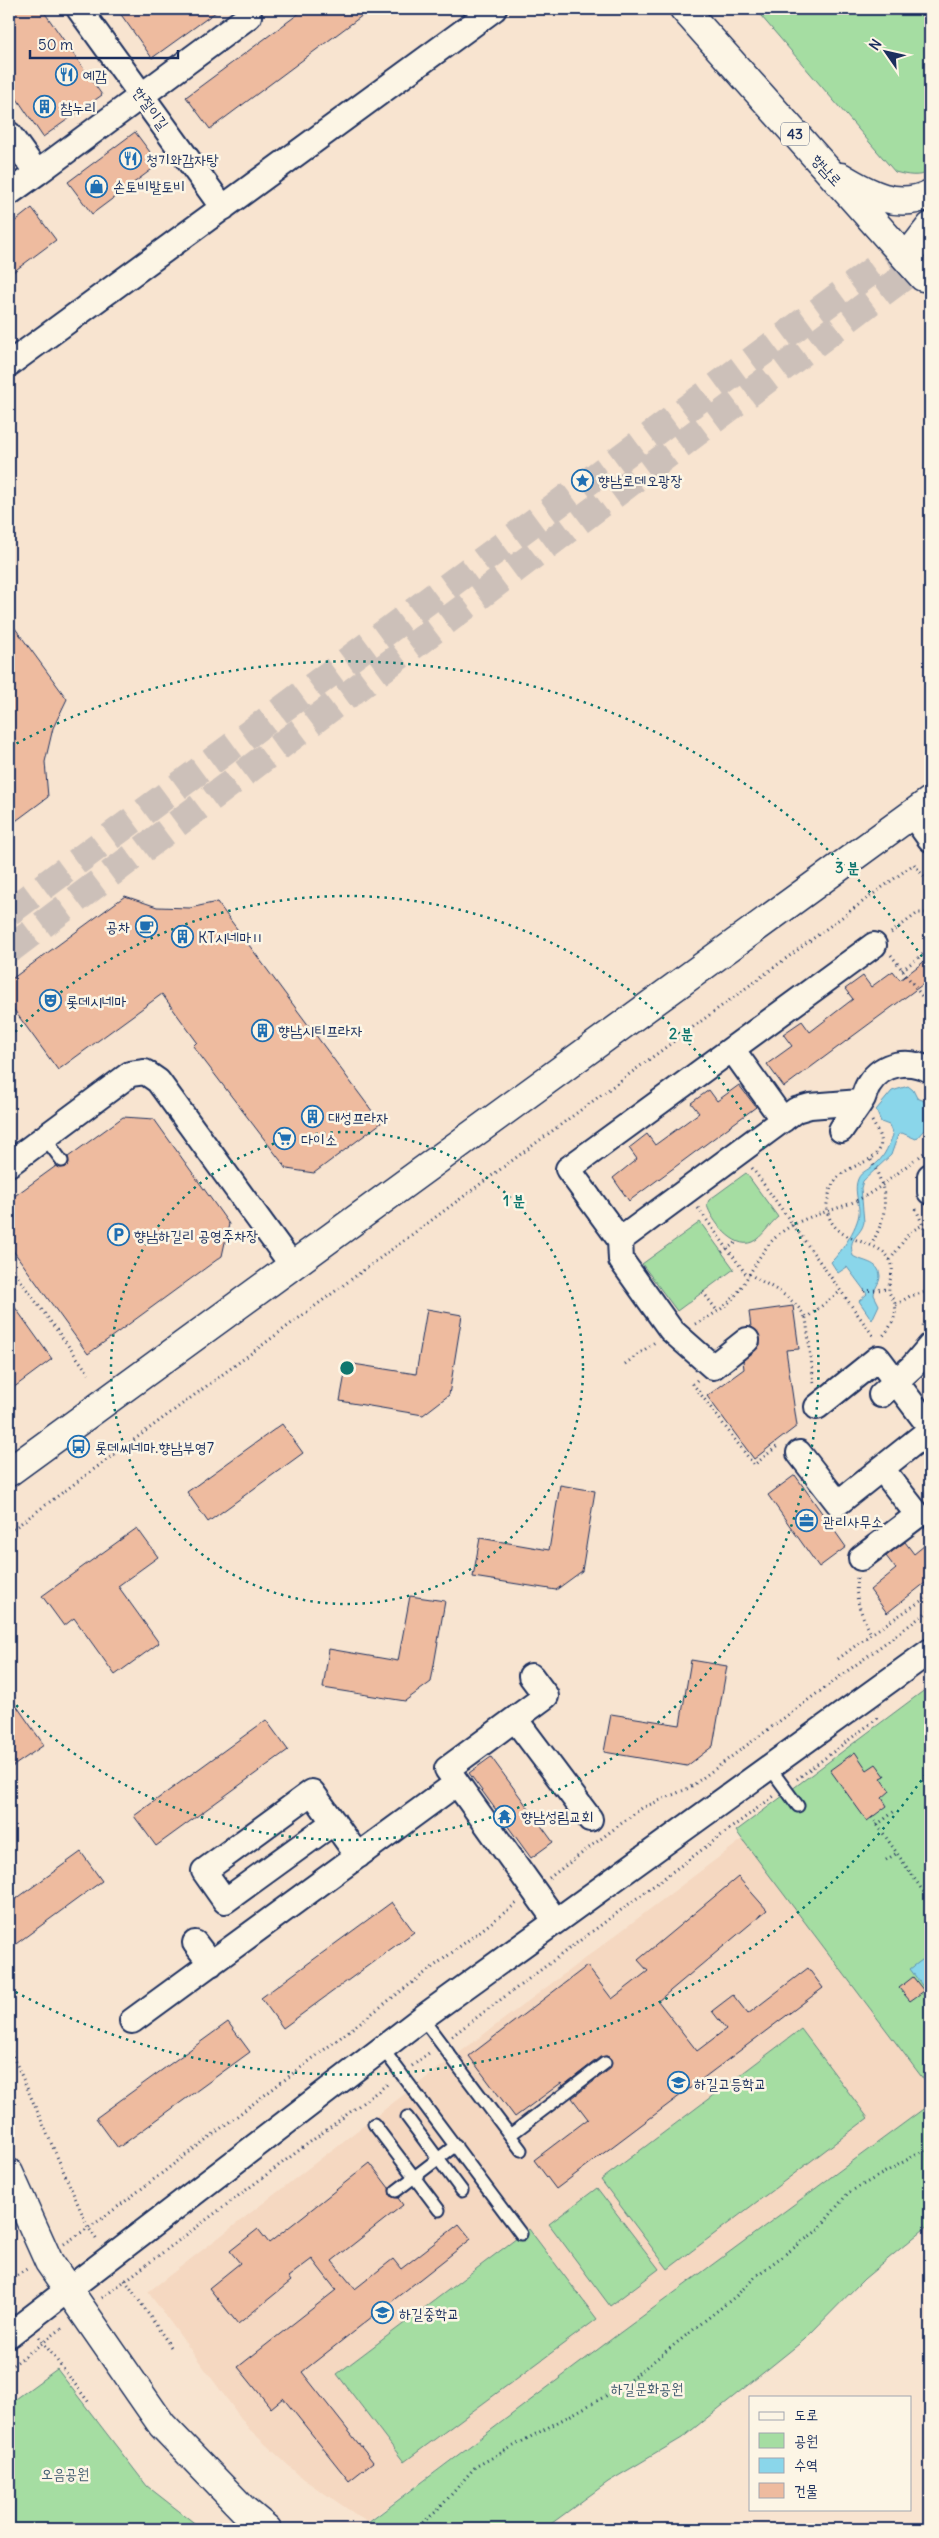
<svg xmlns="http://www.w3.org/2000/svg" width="939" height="2538" viewBox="0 0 939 2538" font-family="Delius,'Poor Story',sans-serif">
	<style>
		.built { fill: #f5d8c1 }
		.green { fill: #a5dda2; stroke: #608680 }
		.water { fill: #8ad6ea; stroke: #5e93b2 }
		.building { fill: #eebb9f; stroke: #1b2f5e }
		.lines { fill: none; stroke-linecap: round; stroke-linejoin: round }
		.highway-tunnel { stroke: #ccc0b9; stroke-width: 28; stroke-dasharray: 28 14; stroke-linecap: butt }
		.lane-casing { stroke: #1b2f5e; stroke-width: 15 }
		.street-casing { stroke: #1b2f5e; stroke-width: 28 }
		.secondary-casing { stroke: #1b2f5e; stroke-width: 31 }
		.primary-casing { stroke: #1b2f5e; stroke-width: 31 }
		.path { stroke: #1b2f5e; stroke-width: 3; stroke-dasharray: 1 4; stroke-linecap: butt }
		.lane { stroke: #fcf5e5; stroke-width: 11 }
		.street { stroke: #fcf5e5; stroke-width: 24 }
		.secondary { stroke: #fcf5e5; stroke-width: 28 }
		.primary { stroke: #fcf5e5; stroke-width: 28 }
		.ring { fill: none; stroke: #0f766e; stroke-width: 2.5; stroke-dasharray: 2.5 5 }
		.labels { text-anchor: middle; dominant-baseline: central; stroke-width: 5; stroke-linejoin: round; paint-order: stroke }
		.shield { fill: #fcf5e5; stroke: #5e6a86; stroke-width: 1 }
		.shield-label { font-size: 14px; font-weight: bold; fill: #1b2f5e }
		.poi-label { font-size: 15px; fill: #1b2f5e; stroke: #fcf5e5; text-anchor: start }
		.street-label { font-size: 15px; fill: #1b2f5e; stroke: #fcf5e5 }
		.park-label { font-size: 15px; fill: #3e5a6f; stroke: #fcf5e5 }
		.centre { fill: #0f766e; stroke: #fcf5e5; stroke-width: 2.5 }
		.ring-label { font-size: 15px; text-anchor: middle; font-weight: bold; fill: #0f766e; stroke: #fcf5e5; stroke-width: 5; stroke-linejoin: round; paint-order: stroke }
	</style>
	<rect width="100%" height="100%" fill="#f8e4d0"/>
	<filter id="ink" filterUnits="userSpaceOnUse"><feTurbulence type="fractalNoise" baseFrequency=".02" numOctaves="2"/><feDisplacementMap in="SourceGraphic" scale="10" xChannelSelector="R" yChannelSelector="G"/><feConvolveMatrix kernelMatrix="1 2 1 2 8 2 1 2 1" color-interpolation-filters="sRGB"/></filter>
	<g filter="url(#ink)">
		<path class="built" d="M 743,1839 L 930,2088 L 930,2104 L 367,2522 L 303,2479 L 249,2429 L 148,2292 L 402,2096 Z"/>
		<path class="green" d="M 755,9 L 930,9 L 930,171 C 920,178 906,175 895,172 Z
			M 746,1173 L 778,1217 C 769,1224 762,1238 752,1242 C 734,1250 711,1220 707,1205 L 709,1200 Z
			M 700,1222 L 734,1269 L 677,1311 L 642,1264 Z
			M 930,1686 L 930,2088 L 736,1831 Z
			M 801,2029 L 868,2118 L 668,2269 L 601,2180 Z
			M 930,2104 L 930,2224 L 864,2279 L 804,2340 L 682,2438 L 608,2482 L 544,2529 L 360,2529 L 617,2335 Z
			M 597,2188 L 659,2269 L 610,2306 L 549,2224 Z
			M 529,2229 L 597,2319 L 404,2462 L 337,2374 Z
			M 57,2369 L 147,2486 L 202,2529 L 9,2529 L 9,2404 Z"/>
		<path class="water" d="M 908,1086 L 913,1090 L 917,1098 L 930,1103 L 930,1123 L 916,1139 L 902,1133 L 898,1135 L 891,1155 L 863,1181 L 861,1188 L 864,1222 C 861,1237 847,1236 853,1256 C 862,1262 879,1261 880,1276 C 880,1283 874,1288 874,1295 L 879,1305 L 872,1320 L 859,1301 L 867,1294 L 847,1267 L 838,1273 L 831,1262 C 841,1253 861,1223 859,1209 C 858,1200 854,1188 858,1179 C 861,1171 871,1169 878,1162 C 885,1155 889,1145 893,1135 L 889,1125 L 881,1122 L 876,1110 L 892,1091 Z
			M 930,1954 L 930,1996 L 910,1969 Z"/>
		<path class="building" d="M 9,9 L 42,9 L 102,95 L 43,137 L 9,87 Z
			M 117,9 L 220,9 L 152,58 Z
			M 305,9 L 371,9 L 210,129 L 186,97 Z
			M 135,132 L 159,164 L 92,214 L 68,182 Z
			M 32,208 L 56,240 L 9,275 L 9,226 Z
			M 9,620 L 67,699 L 53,728 L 45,762 L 48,797 L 9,826 Z
			M 125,896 L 157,907 L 190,908 L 217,902 L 381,1123 L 314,1173 L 287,1169 L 193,1046 L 197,1042 L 162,994 L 58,1070 L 9,1003 L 9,981 Z
			M 930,957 L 930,979 L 784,1087 L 767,1064 L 792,1046 L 783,1034 L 802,1021 L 810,1032 L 853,999 L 845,989 L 863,976 L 871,987 L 893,971 L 900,980 Z
			M 739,1085 L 756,1107 L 629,1201 L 613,1178 L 637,1159 L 629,1148 L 647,1134 L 655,1145 L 699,1113 L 691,1103 L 709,1090 L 717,1101 Z
			M 123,1117 L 154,1119 L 229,1224 L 222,1256 L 88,1354 L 9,1245 L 9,1200 L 56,1166 L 60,1168 L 66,1167 L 69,1163 L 68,1157 Z
			M 9,1299 L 52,1359 L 9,1391 Z
			M 793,1306 L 799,1349 L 786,1350 L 797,1426 L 754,1459 L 707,1396 L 744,1369 L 743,1361 L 760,1345 L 760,1338 L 757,1331 L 751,1327 L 749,1312 Z
			M 427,1309 L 462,1315 L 449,1395 L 423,1415 L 340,1401 L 347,1363 L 416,1374 Z
			M 282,1424 L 303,1453 L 208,1522 L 187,1492 Z
			M 795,1475 L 846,1547 L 819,1567 L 768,1495 Z
			M 560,1485 L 595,1491 L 582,1571 L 556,1590 L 473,1577 L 480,1538 L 549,1550 Z
			M 137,1528 L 158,1557 L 118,1586 L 159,1643 L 115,1675 L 74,1618 L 64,1626 L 42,1596 Z
			M 930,1541 L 930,1579 L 887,1613 L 870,1590 L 896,1569 L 886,1556 L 905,1542 L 914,1554 Z
			M 410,1596 L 445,1601 L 431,1682 L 405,1701 L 323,1688 L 329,1649 L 398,1661 Z
			M 691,1660 L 727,1666 L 713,1746 L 687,1766 L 604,1752 L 611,1714 L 680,1725 Z
			M 9,1695 L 44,1745 L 9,1769 Z
			M 266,1720 L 288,1750 L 156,1846 L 134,1816 Z
			M 855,1752 L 867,1770 L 876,1764 L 885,1776 L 881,1778 L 890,1791 L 882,1798 L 887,1806 L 867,1821 L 830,1770 Z
			M 491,1757 L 553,1842 L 531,1858 L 469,1773 Z
			M 81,1852 L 102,1881 L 9,1949 L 9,1904 Z
			M 738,1877 L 767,1910 L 658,2001 L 697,2051 L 726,2029 L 712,2011 L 733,1995 L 748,2014 L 808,1968 L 823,1988 L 556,2189 L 534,2160 L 588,2119 L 572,2098 L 610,2069 L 611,2059 L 607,2056 L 600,2057 L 563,2086 L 561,2083 L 515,2117 L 469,2056 L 587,1966 L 612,1999 L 648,1971 L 638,1960 Z
			M 392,1902 L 414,1932 L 283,2028 L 261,1998 Z
			M 913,1977 L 924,1991 L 910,2001 L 899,1988 Z
			M 228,2022 L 250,2052 L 118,2148 L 96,2118 Z
			M 370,2163 L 389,2188 L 390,2196 L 398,2198 L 403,2205 L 332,2261 L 355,2289 L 393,2259 L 401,2269 L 459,2224 L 471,2239 L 302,2372 L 373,2462 L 349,2481 L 283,2398 L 271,2408 L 238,2367 L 336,2290 L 312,2259 L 288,2277 L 291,2281 L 238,2324 L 209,2288 L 240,2263 L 230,2251 L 258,2229 L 269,2243 Z"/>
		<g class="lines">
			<path class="highway-tunnel" d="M 9,912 L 919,236
				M 9,950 L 930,257"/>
			<defs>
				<path id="lane" d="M 44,1137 L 62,1161
					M 770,1768 L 798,1806
					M 422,2018 L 521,2150
					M 382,2048 L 521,2234
					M 407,2117 L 462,2191
					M 374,2124 L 439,2210
					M 510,2135 L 605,2063
					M 396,2191 L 456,2145"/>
				<path id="street" d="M 79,9 L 223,208
					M 9,134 L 37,173 L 9,193
					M 37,173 L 249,16
					M 9,364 L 494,9
					M 912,814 L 930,839
					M 732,1049 L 783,1120
					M 841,1130 C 848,1119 857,1109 863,1098 C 865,1093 866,1088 869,1084 C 883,1062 909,1059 930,1070
					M 9,1164 L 130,1074 L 145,1072 L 158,1081 L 292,1265
					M 930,1176 L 930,1192
					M 620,1240 L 796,1110 L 810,1106 L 860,1102
					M 747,1340 L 713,1367 L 671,1330 L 621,1260 L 620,1240 L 568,1169 L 874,945
					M 881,1395 L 913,1366 L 930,1346
					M 817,1407 L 878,1358 L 930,1427
					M 799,1453 L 838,1503 L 930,1430
					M 861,1558 L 918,1515 L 882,1469
					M 531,1676 L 546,1696 L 447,1769 L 555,1920
					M 515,1719 L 590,1819
					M 334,1822 L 225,1901 L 204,1871 L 312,1792 L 358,1856
					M 195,1943 L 211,1964
					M 132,2021 L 457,1783
					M 9,2335 L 422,2018 L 930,1651"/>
				<path id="secondary" d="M 9,1472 L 930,801
					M 9,2173 L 49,2262 L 162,2425 L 243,2509 L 267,2529"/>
				<path id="primary" d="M 684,9 L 923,277 L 930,278
					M 841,177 C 869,194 898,210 930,194
					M 906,258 L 930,227"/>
			</defs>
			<use href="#lane" class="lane-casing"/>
			<use href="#street" class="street-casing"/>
			<use href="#secondary" class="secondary-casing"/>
			<use href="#primary" class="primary-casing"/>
			<path class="path" d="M 891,933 L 918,913 L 930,913
				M 891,955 L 930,1007
				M 902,970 L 930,949
				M 872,1121 C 904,1173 837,1152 829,1195 C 828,1199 826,1205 827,1210 C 835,1247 876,1236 890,1260 C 896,1270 888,1280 889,1290 C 889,1295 894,1299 895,1304 C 898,1316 889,1330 881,1338
				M 919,1157 L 930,1148
				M 871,1160 C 889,1193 889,1213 871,1245
				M 752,1168 L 874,1337
				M 698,1208 L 748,1277
				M 916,1209 L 930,1242
				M 722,1252 L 737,1242
				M 890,1260 L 910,1232 L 930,1221
				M 9,1265 L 89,1374
				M 749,1274 C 771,1287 793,1296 806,1318
				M 864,1291 L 889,1289
				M 703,1292 L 718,1312
				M 896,1305 L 910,1296 L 930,1291
				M 695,1324 C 709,1317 724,1309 735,1296 C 751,1276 760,1248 782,1232 C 803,1216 827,1213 851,1203 C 875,1193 894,1176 914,1160
				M 923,1326 L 930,1311
				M 625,1364 L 655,1342
				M 697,1380 L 693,1384 L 754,1465 L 779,1445
				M 814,1383 L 806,1318 L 841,1291
				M 9,1532 L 914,864 L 930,885
				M 857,1578 C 854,1600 862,1615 871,1634
				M 838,1659 L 871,1634 L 930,1595
				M 797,1779 L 878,1718
				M 872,1817 L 925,1894
				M 877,1825 L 896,1810
				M 886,1860 L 897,1853
				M 549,1878 L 642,1808 L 689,1788 L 930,1610
				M 452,2036 L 774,1796
				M 9,2047 L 88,2227 L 98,2242
				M 412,2066 L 429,2053
				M 64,2244 L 103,2218 L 517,1903
				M 125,2280 L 171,2347
				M 9,2281 L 28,2268
				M 9,2296 L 15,2304
				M 102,2298 L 389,2083
				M 39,2337 L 90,2404
				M 9,2368 L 65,2326
				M 415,2529 L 438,2510 L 475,2467 L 617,2390 L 736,2296 L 757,2275 L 818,2230 L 848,2193 L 930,2147"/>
			<use href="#lane" class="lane"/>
			<use href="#street" class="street"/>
			<use href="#secondary" class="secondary"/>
			<use href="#primary" class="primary"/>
		</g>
	</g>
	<g class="ring">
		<circle cx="347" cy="1368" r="236"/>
		<path d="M10 1037A472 472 0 1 1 10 1699"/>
		<path d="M930 1768A707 707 0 0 1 10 1989M10 747A707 707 0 0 1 930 968"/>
	</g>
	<defs>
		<symbol id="restaurant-ring" viewBox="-11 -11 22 22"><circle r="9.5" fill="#fcf5e5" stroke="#1f6fb2" stroke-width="1.5"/><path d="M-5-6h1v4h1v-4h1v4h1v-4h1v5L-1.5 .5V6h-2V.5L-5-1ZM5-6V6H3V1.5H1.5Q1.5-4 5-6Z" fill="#1f6fb2"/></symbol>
		<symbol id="building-ring" viewBox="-11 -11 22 22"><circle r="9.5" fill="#fcf5e5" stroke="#1f6fb2" stroke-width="1.5"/><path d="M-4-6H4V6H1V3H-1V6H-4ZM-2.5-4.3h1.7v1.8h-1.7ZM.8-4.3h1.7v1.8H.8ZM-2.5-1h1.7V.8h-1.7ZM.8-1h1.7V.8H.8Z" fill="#1f6fb2"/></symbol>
		<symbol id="shop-ring" viewBox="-11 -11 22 22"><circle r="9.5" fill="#fcf5e5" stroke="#1f6fb2" stroke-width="1.5"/><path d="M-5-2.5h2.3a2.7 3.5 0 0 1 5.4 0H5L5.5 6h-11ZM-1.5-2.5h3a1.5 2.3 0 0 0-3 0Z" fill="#1f6fb2"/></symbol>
		<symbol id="sight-ring" viewBox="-11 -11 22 22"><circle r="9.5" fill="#fcf5e5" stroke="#1f6fb2" stroke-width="1.5"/><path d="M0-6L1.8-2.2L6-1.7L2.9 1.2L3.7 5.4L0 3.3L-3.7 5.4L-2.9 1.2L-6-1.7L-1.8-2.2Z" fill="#1f6fb2"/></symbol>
		<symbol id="cafe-ring" viewBox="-11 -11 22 22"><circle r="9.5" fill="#fcf5e5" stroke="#1f6fb2" stroke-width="1.5"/><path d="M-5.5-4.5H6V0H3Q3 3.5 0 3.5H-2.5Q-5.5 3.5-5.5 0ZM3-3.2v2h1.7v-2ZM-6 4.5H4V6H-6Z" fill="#1f6fb2"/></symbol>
		<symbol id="theatre-ring" viewBox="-11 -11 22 22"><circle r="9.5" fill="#fcf5e5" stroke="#1f6fb2" stroke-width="1.5"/><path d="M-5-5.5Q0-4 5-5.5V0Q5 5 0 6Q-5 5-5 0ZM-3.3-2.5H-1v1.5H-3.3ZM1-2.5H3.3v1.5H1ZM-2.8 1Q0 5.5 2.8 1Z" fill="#1f6fb2"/></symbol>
		<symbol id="supermarket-ring" viewBox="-11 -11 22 22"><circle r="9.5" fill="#fcf5e5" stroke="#1f6fb2" stroke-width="1.5"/><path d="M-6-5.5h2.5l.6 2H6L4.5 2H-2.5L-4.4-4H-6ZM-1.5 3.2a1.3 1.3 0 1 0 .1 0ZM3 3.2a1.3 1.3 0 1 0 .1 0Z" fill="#1f6fb2"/></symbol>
		<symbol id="parking-ring" viewBox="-11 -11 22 22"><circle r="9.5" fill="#fcf5e5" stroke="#1f6fb2" stroke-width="1.5"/><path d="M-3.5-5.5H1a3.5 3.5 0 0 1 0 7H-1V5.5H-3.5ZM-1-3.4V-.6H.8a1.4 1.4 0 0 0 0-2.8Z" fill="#1f6fb2"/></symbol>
		<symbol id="bus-ring" viewBox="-11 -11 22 22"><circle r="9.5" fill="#fcf5e5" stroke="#1f6fb2" stroke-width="1.5"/><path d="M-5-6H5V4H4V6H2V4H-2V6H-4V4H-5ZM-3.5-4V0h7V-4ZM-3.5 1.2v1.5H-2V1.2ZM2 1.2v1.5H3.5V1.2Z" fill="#1f6fb2"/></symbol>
		<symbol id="office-ring" viewBox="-11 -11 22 22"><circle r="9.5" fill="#fcf5e5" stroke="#1f6fb2" stroke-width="1.5"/><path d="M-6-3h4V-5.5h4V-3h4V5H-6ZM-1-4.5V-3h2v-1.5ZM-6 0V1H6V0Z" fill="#1f6fb2"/></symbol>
		<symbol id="temple-ring" viewBox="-11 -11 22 22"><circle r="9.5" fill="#fcf5e5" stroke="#1f6fb2" stroke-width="1.5"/><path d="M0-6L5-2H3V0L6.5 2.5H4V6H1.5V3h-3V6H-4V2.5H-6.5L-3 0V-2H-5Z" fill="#1f6fb2"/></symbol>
		<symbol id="school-ring" viewBox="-11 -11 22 22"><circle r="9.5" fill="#fcf5e5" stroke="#1f6fb2" stroke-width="1.5"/><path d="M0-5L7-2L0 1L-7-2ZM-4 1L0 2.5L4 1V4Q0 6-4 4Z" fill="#1f6fb2"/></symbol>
	</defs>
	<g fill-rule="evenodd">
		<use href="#restaurant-ring" x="54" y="62" width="25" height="25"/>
		<use href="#building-ring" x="32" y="94" width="25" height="25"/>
		<use href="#restaurant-ring" x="118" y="146" width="25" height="25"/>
		<use href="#shop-ring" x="84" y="174" width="25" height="25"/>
		<use href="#sight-ring" x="570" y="468" width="25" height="25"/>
		<use href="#cafe-ring" x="134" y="914" width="25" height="25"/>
		<use href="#building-ring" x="170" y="924" width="25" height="25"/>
		<use href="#theatre-ring" x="38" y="988" width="25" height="25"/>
		<use href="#building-ring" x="250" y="1018" width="25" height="25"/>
		<use href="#building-ring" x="300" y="1104" width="25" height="25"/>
		<use href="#supermarket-ring" x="272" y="1126" width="25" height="25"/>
		<use href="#parking-ring" x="106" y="1222" width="25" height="25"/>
		<use href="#bus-ring" x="66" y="1434" width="25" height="25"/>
		<use href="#office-ring" x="794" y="1508" width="25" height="25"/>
		<use href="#temple-ring" x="492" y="1804" width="25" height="25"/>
		<use href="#school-ring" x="666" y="2070" width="25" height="25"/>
		<use href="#school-ring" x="370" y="2300" width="25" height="25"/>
	</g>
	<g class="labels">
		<rect class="shield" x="781" y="122.5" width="28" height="23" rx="4"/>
		<g class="shield-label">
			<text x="795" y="134">43</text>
		</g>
		<g class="poi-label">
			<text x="83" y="75">예감</text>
			<text x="60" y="107">참누리</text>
			<text x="146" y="159">청기와감자탕</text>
			<text x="113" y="186">손토비발토비</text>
			<text x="598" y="480">향남로데오광장</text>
			<text x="130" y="926" text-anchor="end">공차</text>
			<text x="198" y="937">KT시네마Ⅱ</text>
			<text x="66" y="1001">롯데시네마</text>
			<text x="278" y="1030">향남시티프라자</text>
			<text x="328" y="1117">대성프라자</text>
			<text x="301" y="1139">다이소</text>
			<text x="134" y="1235">향남하길리 공영주차장</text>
			<text x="95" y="1447">롯데씨네마.향남부영7</text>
			<text x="823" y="1521">관리사무소</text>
			<text x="521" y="1816">향남성림교회</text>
			<text x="694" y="2083">하길고등학교</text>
			<text x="399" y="2313">하길중학교</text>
		</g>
		<g class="street-label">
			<text transform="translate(151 108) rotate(54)">한절이길</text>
			<text transform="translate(827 170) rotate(48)">향남로</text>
		</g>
		<g class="park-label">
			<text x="647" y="2388">하길문화공원</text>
			<text x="65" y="2473">오음공원</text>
		</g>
	</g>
	<circle cx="347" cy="1368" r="8" class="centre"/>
	<g class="ring-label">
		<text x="847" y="873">3 분</text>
		<text x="681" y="1039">2 분</text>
		<text x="514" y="1206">1 분</text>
	</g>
	<rect width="939" height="2538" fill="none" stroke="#fcf5e5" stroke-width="30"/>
	<rect x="15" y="15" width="909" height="2508" fill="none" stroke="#1b2f5e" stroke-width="2" filter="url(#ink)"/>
	<rect x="749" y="2396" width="162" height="115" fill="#fcf5e5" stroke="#a2a6af"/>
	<rect x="759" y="2412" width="25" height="8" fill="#fcf5e5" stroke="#a2a6af"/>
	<text x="794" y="2420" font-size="15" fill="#1b2f5e">도로</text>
	<rect x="759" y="2433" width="25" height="15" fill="#a5dda2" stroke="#a2a6af"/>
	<text x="794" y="2446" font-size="15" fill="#1b2f5e">공원</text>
	<rect x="759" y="2458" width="25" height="15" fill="#8ad6ea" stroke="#a2a6af"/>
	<text x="794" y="2470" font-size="15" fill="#1b2f5e">수역</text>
	<rect x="759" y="2483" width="25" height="15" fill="#eebb9f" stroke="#a2a6af"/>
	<text x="794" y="2496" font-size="15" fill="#1b2f5e">건물</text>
	<g transform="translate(886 52) rotate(304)" stroke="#fcf5e5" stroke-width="4" paint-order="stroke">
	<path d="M0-4L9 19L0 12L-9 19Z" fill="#1b2f5e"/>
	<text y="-8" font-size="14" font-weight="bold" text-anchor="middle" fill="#1b2f5e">N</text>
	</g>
	<path d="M30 50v8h148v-8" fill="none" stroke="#1b2f5e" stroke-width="2.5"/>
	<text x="38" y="50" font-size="15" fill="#1b2f5e" stroke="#fcf5e5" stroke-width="4" paint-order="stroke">50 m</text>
</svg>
